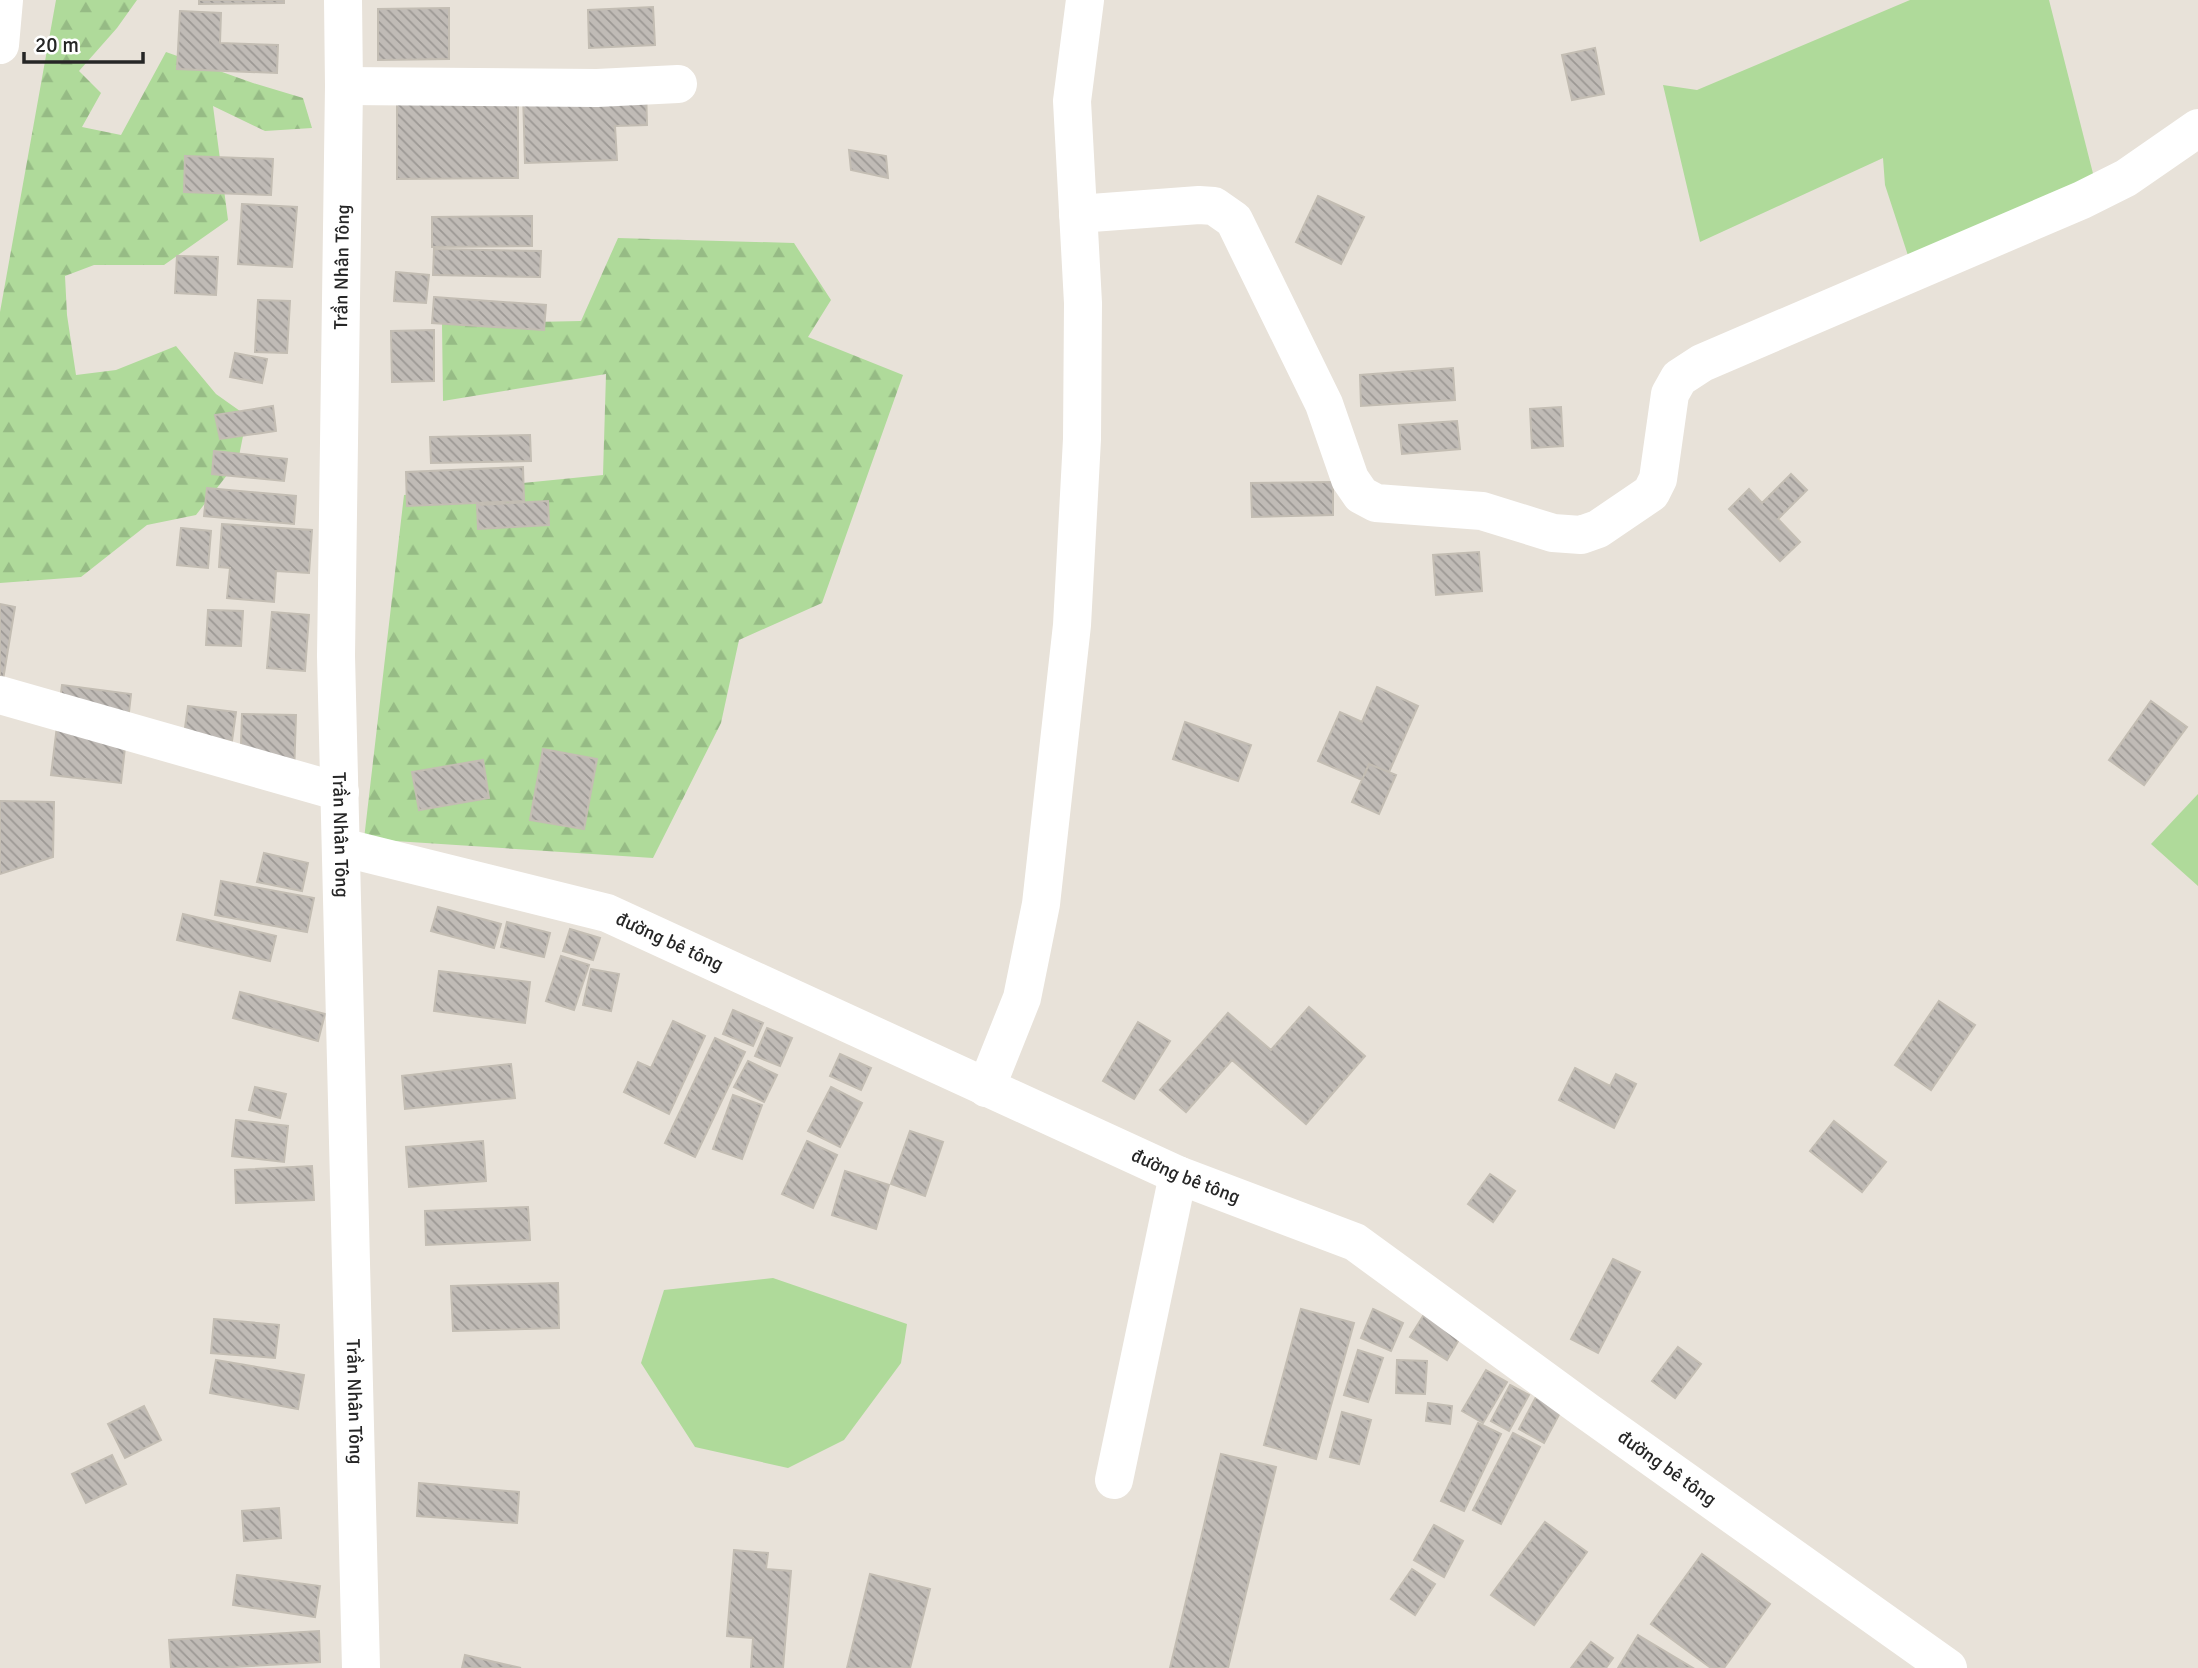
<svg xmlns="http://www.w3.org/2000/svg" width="2198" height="1668" viewBox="0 0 2198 1668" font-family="Signika,sans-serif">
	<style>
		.grass { fill: #afda9a }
		.forest { fill: url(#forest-firs) }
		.building { fill: url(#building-back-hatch); stroke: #c3bdb3; stroke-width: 2 }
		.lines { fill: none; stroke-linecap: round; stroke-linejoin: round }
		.minor { stroke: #fff; stroke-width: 38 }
		.labels { text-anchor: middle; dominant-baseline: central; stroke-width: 6; stroke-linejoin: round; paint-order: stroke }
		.street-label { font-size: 19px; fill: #262626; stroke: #fff }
	</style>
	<defs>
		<pattern id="forest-firs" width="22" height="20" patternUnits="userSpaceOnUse" patternTransform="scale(1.75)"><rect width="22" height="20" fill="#afda9a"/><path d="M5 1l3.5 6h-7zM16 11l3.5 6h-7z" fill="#96bb85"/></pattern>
		<pattern id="building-back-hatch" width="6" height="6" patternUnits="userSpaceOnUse" patternTransform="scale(1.75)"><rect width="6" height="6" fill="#c0bbb6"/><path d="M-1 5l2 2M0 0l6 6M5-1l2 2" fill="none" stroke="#9c9894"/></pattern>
	</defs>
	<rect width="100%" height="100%" fill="#e8e2d9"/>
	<path class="grass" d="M 1910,0 L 2049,0 L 2101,205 L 1916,280 L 1885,185 L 1883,158 L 1700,242 L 1663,85 L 1697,90 Z
		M 2198,794 L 2198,886 L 2151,844 Z
		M 773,1278 L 907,1324 L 901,1363 L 844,1440 L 788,1468 L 695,1447 L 641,1363 L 664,1290 Z"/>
	<path class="forest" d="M 56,0 L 137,0 L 117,28 L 79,71 L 101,93 L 82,127 L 121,135 L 166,52 L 253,83 L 303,98 L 312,128 L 265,131 L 213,106 L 228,220 L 164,265 L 94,265 L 65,276 L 67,315 L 76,375 L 116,370 L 176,346 L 216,394 L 247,416 L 238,461 L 196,515 L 147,525 L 81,577 L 0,583 L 0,312 Z
		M 618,238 L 794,243 L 831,300 L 808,337 L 903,375 L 822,603 L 739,640 L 721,723 L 653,858 L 364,839 L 404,495 L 603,475 L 606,374 L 443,401 L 442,324 L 581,321 Z"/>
	<path class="building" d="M 199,0 L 284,0 L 284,3 L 199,4 Z
		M 653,7 L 655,45 L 589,48 L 588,10 Z
		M 449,8 L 449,59 L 378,60 L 378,9 Z
		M 180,11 L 221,13 L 220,43 L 278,45 L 277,73 L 177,69 Z
		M 1595,48 L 1604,94 L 1572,100 L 1562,55 Z
		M 646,87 L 647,125 L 615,126 L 617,160 L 525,163 L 523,93 Z
		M 518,101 L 518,178 L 397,179 L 397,103 Z
		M 849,150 L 886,156 L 888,178 L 851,170 Z
		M 185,156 L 273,159 L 271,195 L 184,192 Z
		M 1318,196 L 1364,217 L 1341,264 L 1296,242 Z
		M 242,204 L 297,207 L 292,267 L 238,264 Z
		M 532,216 L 532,246 L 432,247 L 432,217 Z
		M 434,249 L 541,251 L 540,277 L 433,275 Z
		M 177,256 L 218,257 L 216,295 L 175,293 Z
		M 396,272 L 429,275 L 426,303 L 394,301 Z
		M 434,297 L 546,305 L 544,330 L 432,323 Z
		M 258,300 L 290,301 L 287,353 L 255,352 Z
		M 434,330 L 434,381 L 392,382 L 391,331 Z
		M 235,353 L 267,359 L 262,383 L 230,377 Z
		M 1453,368 L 1455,400 L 1361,406 L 1360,375 Z
		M 273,406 L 276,431 L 220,439 L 215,415 Z
		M 1561,407 L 1563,446 L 1532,448 L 1530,409 Z
		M 1457,421 L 1460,449 L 1402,454 L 1399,425 Z
		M 530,435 L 531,461 L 431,463 L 430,437 Z
		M 214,451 L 287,459 L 284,481 L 212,474 Z
		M 523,467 L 524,501 L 407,506 L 406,472 Z
		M 1791,474 L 1807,490 L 1778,519 L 1800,542 L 1780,561 L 1729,509 L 1749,489 L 1762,503 Z
		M 1333,482 L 1333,515 L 1252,517 L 1251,483 Z
		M 207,488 L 296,496 L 294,524 L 204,516 Z
		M 548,501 L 549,525 L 478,529 L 477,505 Z
		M 222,524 L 312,530 L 309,573 L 276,571 L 274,602 L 227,598 L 230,568 L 219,567 Z
		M 181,528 L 211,531 L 208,568 L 177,565 Z
		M 1479,552 L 1482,591 L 1436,595 L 1433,555 Z
		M 0,604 L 15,607 L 0,698 Z
		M 208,610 L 243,611 L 241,646 L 206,645 Z
		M 272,612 L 309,615 L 305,671 L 267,668 Z
		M 62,685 L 131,694 L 121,783 L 51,775 Z
		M 1377,687 L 1418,706 L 1389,772 L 1369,764 L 1362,780 L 1318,761 L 1340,712 L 1362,722 Z
		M 2151,701 L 2187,727 L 2144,785 L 2109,760 Z
		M 188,706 L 236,712 L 232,741 L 184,735 Z
		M 242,714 L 296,715 L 294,775 L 240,774 Z
		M 1185,722 L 1251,745 L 1238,781 L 1173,759 Z
		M 543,749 L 597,759 L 584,829 L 530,820 Z
		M 483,760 L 489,798 L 419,810 L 412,772 Z
		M 1369,764 L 1396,775 L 1379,814 L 1352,802 Z
		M 0,801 L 54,802 L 53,857 L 0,874 Z
		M 264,853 L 308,863 L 302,891 L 257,882 Z
		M 221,881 L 314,898 L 307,932 L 215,915 Z
		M 438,907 L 501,924 L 494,948 L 431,931 Z
		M 183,914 L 276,936 L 270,961 L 177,940 Z
		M 507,922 L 550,933 L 544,957 L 501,947 Z
		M 570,929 L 600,938 L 593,960 L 563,951 Z
		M 561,956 L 589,965 L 574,1010 L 546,1001 Z
		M 591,969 L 619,974 L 611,1011 L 583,1005 Z
		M 439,971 L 530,982 L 525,1023 L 434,1011 Z
		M 240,992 L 325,1014 L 318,1041 L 233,1018 Z
		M 1939,1001 L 1975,1025 L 1931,1090 L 1895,1065 Z
		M 1309,1007 L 1365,1056 L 1306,1124 L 1232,1060 L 1186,1112 L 1160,1090 L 1228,1013 L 1271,1050 Z
		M 733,1010 L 763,1023 L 753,1046 L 723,1034 Z
		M 673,1021 L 705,1036 L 669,1114 L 624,1092 L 638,1062 L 651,1068 Z
		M 1138,1022 L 1170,1041 L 1134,1099 L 1103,1081 Z
		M 767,1028 L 792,1038 L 780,1066 L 755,1056 Z
		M 715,1038 L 745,1052 L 695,1157 L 665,1143 Z
		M 840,1054 L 871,1068 L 861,1090 L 830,1076 Z
		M 748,1061 L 777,1075 L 764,1102 L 734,1087 Z
		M 511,1064 L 515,1098 L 405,1109 L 402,1076 Z
		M 1575,1068 L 1610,1086 L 1616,1074 L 1636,1084 L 1614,1128 L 1559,1100 Z
		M 255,1087 L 286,1094 L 280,1118 L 249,1110 Z
		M 831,1087 L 862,1103 L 840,1147 L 808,1131 Z
		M 733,1095 L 762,1105 L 742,1159 L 713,1149 Z
		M 236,1120 L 288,1126 L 284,1162 L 232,1156 Z
		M 1834,1121 L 1886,1162 L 1862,1192 L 1810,1151 Z
		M 910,1131 L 943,1142 L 925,1196 L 891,1184 Z
		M 483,1141 L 486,1181 L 409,1187 L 406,1147 Z
		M 807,1141 L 837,1155 L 813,1208 L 782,1194 Z
		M 312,1166 L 314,1200 L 236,1203 L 235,1170 Z
		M 845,1171 L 889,1185 L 876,1229 L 832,1215 Z
		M 1490,1174 L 1515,1191 L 1493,1222 L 1468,1204 Z
		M 528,1207 L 530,1240 L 426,1245 L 425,1211 Z
		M 1613,1259 L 1640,1272 L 1598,1353 L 1571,1339 Z
		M 558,1283 L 559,1328 L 453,1331 L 451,1286 Z
		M 1301,1309 L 1354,1323 L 1316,1459 L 1264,1445 Z
		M 1373,1309 L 1403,1323 L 1391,1351 L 1361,1338 Z
		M 1425,1313 L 1461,1336 L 1447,1360 L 1410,1337 Z
		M 214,1319 L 279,1325 L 275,1358 L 211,1353 Z
		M 1678,1347 L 1701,1364 L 1675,1398 L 1652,1381 Z
		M 1358,1350 L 1383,1358 L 1368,1402 L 1344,1395 Z
		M 216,1360 L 304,1375 L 298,1409 L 210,1393 Z
		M 1397,1360 L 1427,1361 L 1425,1394 L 1396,1393 Z
		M 1486,1370 L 1507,1382 L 1483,1423 L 1462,1411 Z
		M 1510,1385 L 1529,1395 L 1509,1431 L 1491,1421 Z
		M 1536,1397 L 1561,1411 L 1544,1443 L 1519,1429 Z
		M 1428,1403 L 1452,1406 L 1450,1424 L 1426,1421 Z
		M 144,1406 L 161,1440 L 125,1458 L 108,1424 Z
		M 1342,1412 L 1371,1420 L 1359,1464 L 1330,1457 Z
		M 1478,1423 L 1501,1434 L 1464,1511 L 1441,1501 Z
		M 1513,1433 L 1540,1447 L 1501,1524 L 1473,1510 Z
		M 1221,1454 L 1276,1467 L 1228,1668 L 1170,1668 Z
		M 112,1455 L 126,1484 L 86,1503 L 72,1474 Z
		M 419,1483 L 519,1492 L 517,1523 L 417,1516 Z
		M 279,1508 L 281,1538 L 244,1541 L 242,1511 Z
		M 1545,1522 L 1587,1552 L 1534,1625 L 1491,1595 Z
		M 1434,1525 L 1463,1541 L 1444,1577 L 1414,1560 Z
		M 734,1550 L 768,1553 L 766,1569 L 791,1571 L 783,1668 L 751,1668 L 753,1638 L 727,1636 Z
		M 1702,1554 L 1770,1604 L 1724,1668 L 1711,1668 L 1651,1624 Z
		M 1412,1569 L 1435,1584 L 1415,1615 L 1391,1599 Z
		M 870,1574 L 930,1589 L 910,1668 L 847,1668 Z
		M 237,1575 L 320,1586 L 315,1617 L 233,1605 Z
		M 319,1631 L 320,1662 L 216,1668 L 171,1668 L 169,1640 Z
		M 1638,1635 L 1693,1668 L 1618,1668 Z
		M 1591,1642 L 1613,1658 L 1606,1668 L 1571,1668 Z
		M 465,1655 L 521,1668 L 462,1668 Z"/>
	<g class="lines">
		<g class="minor">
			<path id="s1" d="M 343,0 L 344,86 L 336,656 L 361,1668"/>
			<path d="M 0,45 L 4,0"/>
			<path d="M 344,86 L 597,88 L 678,84"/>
			<path d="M 1078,214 L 1199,205 L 1214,206 L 1234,220 L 1324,404 L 1350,479 L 1361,495 L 1376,503 L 1482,511 L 1553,533 L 1581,535 L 1598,529 L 1651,493 L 1658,479 L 1670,394 L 1679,378 L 1702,363 L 2082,200 L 2126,178 L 2198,128"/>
			<path d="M 0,695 L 340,792"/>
			<path id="s2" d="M 341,847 L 607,913 L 1178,1175 L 1355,1242 L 1588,1412 L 1948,1668"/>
			<path d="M 986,1088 L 1022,998 L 1041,904 L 1072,625 L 1082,439 L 1083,303 L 1072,101 L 1085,0"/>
			<path d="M 1114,1480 L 1178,1175"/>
		</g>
	</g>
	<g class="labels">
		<g class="street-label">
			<text transform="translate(342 267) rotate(-89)">Trần Nhân Tông</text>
			<text stroke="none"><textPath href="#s1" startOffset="835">Trần Nhân Tông</textPath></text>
			<text stroke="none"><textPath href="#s2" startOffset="343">đường bê tông</textPath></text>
			<text stroke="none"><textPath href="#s2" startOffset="910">đường bê tông</textPath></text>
			<text stroke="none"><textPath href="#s1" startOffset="1402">Trần Nhân Tông</textPath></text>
			<text stroke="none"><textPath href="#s2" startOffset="1477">đường bê tông</textPath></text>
		</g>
	</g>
	<path d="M24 52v10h119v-10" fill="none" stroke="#262626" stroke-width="3.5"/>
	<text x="35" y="52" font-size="21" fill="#262626" stroke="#ffffff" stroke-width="5" paint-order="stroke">20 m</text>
</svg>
